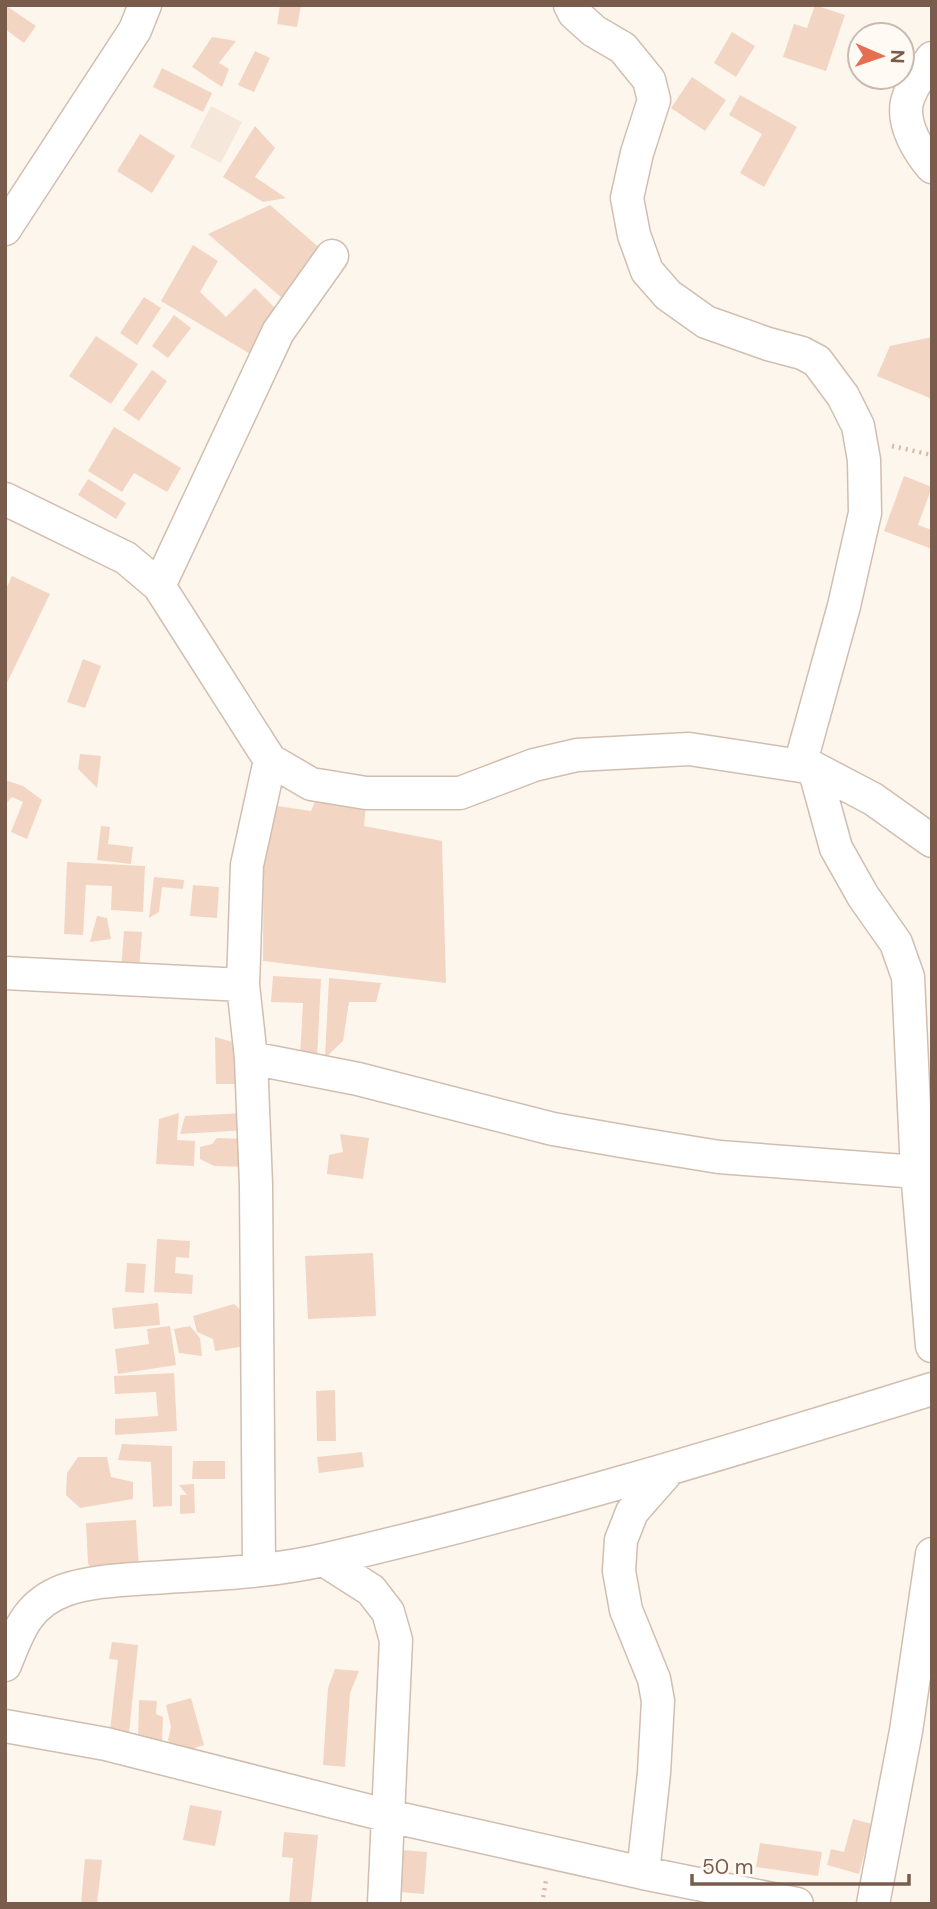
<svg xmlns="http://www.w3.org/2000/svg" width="937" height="1909" viewBox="0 0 937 1909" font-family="'DM Sans',sans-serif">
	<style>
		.residential { fill: #f5e8da }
		.building { fill: #f3d5c3 }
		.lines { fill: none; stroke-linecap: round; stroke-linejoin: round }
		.minor-casing { stroke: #d1beb0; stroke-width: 35 }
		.path { stroke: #d9b8a5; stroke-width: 4.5; stroke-dasharray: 2 5; stroke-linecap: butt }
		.minor { stroke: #fff; stroke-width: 32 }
	</style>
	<rect width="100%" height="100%" fill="#fdf6ec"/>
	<path class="residential" d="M 211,106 L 242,122 L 221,163 L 190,147 Z"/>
	<path class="building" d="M 5,5 L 36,26 L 24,43 L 5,29 Z
		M 280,5 L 301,5 L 297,27 L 277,24 Z
		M 815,5 L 845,15 L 826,71 L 783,57 L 794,24 L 807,28 Z
		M 732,32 L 755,46 L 736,77 L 714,63 Z
		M 212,37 L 236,41 L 219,63 L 229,69 L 222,87 L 192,67 Z
		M 255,51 L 270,58 L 254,92 L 238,85 Z
		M 162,68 L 212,93 L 203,112 L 153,87 Z
		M 692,77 L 726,100 L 705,131 L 671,108 Z
		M 740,95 L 797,127 L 764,187 L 740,173 L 762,134 L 729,115 Z
		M 255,126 L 275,148 L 255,177 L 286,198 L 263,202 L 223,177 Z
		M 140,134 L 175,156 L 152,193 L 117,171 Z
		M 270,205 L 322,250 L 282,298 L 208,234 Z
		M 193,245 L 218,261 L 200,292 L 226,317 L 255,288 L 278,311 L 252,355 L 161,301 Z
		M 144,297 L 161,308 L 137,345 L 120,333 Z
		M 174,315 L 191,328 L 168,358 L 152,346 Z
		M 96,336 L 138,364 L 111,404 L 69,376 Z
		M 932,337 L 932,399 L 877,376 L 890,346 Z
		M 152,370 L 167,381 L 139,421 L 123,410 Z
		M 114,427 L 181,468 L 167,492 L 134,473 L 122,492 L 88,471 Z
		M 904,476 L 932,487 L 918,525 L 932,530 L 932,549 L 884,531 Z
		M 88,479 L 126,503 L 116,519 L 78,495 Z
		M 12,576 L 50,594 L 5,687 L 5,591 Z
		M 83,659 L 101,666 L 85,708 L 67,702 Z
		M 80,754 L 101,756 L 97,788 L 78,769 Z
		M 5,780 L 23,786 L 42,800 L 27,839 L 11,832 L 23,802 L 12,797 L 5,805 Z
		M 316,799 L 366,805 L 364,826 L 442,841 L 446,983 L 263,961 L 264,804 L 311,811 Z
		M 101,826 L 110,827 L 108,844 L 133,847 L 131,864 L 97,860 Z
		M 67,862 L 145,866 L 143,912 L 111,910 L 112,886 L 86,885 L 83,935 L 64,934 Z
		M 154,877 L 184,880 L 183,889 L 162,887 L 159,912 L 149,918 Z
		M 193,885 L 219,887 L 217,918 L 190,916 Z
		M 97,916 L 107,918 L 111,939 L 90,942 Z
		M 124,931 L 142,932 L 139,971 L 121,970 Z
		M 273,976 L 321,979 L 317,1059 L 300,1058 L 303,1003 L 271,1002 Z
		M 329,978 L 381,983 L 376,1002 L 349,1002 L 343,1041 L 325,1058 Z
		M 215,1037 L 236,1043 L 237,1084 L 216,1084 Z
		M 179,1113 L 177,1140 L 195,1141 L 194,1166 L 156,1164 L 159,1119 Z
		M 247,1113 L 248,1130 L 180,1134 L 185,1116 Z
		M 340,1134 L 369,1138 L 363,1179 L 327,1174 L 329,1155 L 343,1152 Z
		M 217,1138 L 245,1139 L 244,1167 L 214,1166 L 200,1159 L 200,1147 L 212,1144 Z
		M 157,1239 L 190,1241 L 189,1258 L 176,1257 L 175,1273 L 193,1275 L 192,1294 L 154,1292 Z
		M 373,1253 L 376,1316 L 308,1319 L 305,1256 Z
		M 127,1263 L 146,1264 L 144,1293 L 125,1292 Z
		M 158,1303 L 160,1325 L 114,1329 L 112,1308 Z
		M 234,1304 L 246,1315 L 251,1345 L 215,1351 L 213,1339 L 197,1332 L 193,1316 Z
		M 170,1326 L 176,1365 L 118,1374 L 115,1349 L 149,1344 L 147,1329 Z
		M 190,1326 L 200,1338 L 202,1356 L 179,1353 L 174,1329 Z
		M 174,1373 L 177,1431 L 115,1435 L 115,1419 L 158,1416 L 156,1392 L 115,1394 L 114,1376 Z
		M 335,1390 L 336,1441 L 317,1441 L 316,1391 Z
		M 122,1444 L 172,1446 L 172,1506 L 153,1507 L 151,1462 L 118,1460 Z
		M 362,1452 L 364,1467 L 319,1473 L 317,1457 Z
		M 78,1457 L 107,1457 L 111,1477 L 133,1482 L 133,1499 L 80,1508 L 66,1495 L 67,1473 Z
		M 193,1461 L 225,1461 L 225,1479 L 192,1479 Z
		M 194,1484 L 195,1513 L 180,1514 L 180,1495 L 187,1495 L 179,1485 Z
		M 136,1520 L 139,1569 L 92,1572 L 88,1563 L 86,1523 Z
		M 112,1642 L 138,1645 L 129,1733 L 110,1731 L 118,1660 L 109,1659 Z
		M 335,1669 L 359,1671 L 350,1693 L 345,1767 L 323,1765 L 328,1688 Z
		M 191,1698 L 204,1745 L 178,1753 L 168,1740 L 171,1727 L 166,1705 Z
		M 139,1700 L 157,1701 L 156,1714 L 163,1717 L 162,1742 L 138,1741 Z
		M 190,1805 L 222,1811 L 215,1846 L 183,1840 Z
		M 853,1819 L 872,1824 L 859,1874 L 827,1865 L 831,1849 L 844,1852 Z
		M 284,1832 L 318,1835 L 311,1904 L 289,1904 L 293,1858 L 282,1857 Z
		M 760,1843 L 822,1852 L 818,1876 L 756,1867 Z
		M 402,1850 L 427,1852 L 424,1894 L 400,1892 Z
		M 85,1859 L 102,1860 L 97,1904 L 81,1904 Z"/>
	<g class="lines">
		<defs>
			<path id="minor" d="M 570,5 L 574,13 L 594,31 L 623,48 L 649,80 L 654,100 L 637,153 L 627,198 L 634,235 L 647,271 L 668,295 L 706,322 L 768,344 L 802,353 L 817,361 L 843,396 L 858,426 L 864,460 L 865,513 L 844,606 L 800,765
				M 932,58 C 923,71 911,86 907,102 C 902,124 918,151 932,167
				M 5,229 L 135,30 L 145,5
				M 5,499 L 126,558 L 159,586 L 270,760 L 311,784 L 366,793 L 460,793 L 534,765 L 577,755 L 689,749 L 814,768 L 873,799 L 932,841
				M 159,586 L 278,332 L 332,256
				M 814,768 L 836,848 L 863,896 L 896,943 L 908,977 L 917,1172 L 932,1346
				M 5,973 L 243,985
				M 251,1058 L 358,1079 L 553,1129 L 639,1144 L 719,1157 L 917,1172
				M 324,1560 L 371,1590 L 388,1612 L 396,1640 L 384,1904
				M 259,1570 L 256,1185 L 251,1058 L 243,985 L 247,865 L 270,760
				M 5,1665 C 19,1630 27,1604 65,1590 C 91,1581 121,1580 149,1578 C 208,1574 269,1573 327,1559 C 531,1512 732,1451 932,1389
				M 5,1726 L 106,1744 L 389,1816 L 643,1873 L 797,1904
				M 643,1873 L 654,1773 L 658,1701 L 654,1679 L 626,1610 L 619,1571 L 621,1540 L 632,1512 L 668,1471
				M 873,1904 L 906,1731 L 932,1554"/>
		</defs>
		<use href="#minor" class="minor-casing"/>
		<path class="path" d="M 892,446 L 932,455
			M 542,1904 L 546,1880"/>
		<use href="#minor" class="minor"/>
	</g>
	<rect width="937" height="1909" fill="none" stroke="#7a5c4d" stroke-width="14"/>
	<g transform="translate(881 56) rotate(92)"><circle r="33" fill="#fffaf3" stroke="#cabbb1" stroke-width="2"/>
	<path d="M0-5L12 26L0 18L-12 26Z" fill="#e76f51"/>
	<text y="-10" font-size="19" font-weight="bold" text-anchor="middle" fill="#7a5c4d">N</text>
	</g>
	<path d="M692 1874v10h217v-10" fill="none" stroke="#7a5c4d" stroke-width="3.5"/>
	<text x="702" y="1874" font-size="21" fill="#7a5c4d" stroke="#fffaf3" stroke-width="5" paint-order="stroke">50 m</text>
</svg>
